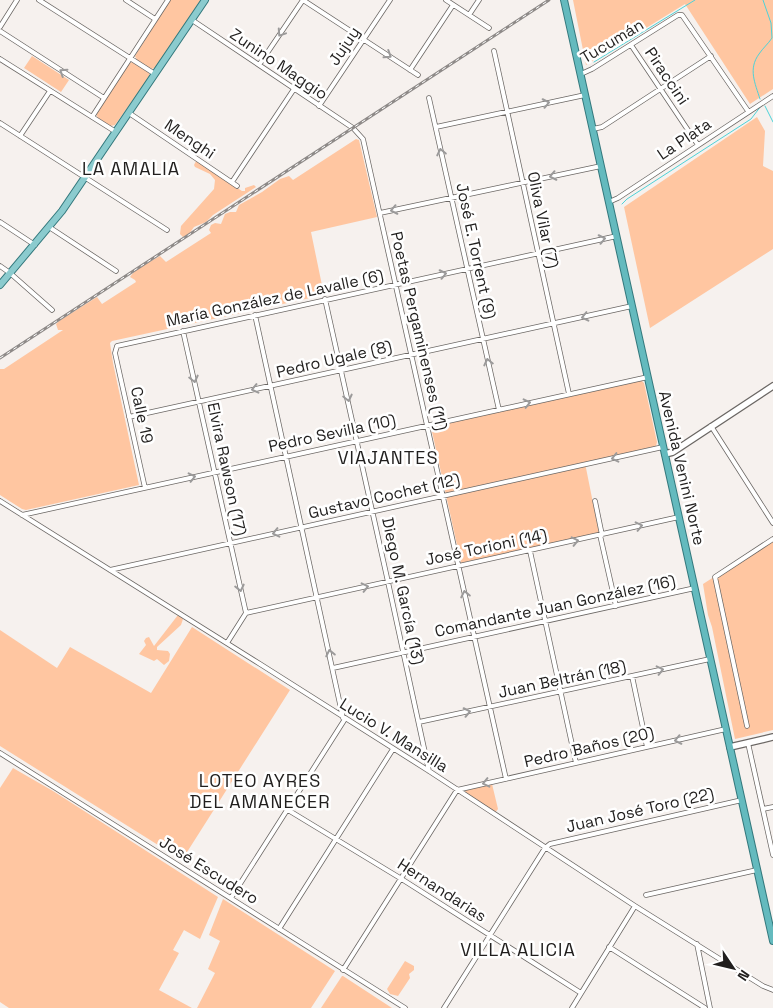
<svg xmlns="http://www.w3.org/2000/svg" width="773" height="1008" viewBox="0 0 773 1008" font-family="'Space Grotesk',sans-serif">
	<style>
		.green { fill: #ffc6a1 }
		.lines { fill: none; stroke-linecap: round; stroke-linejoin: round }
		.stream { stroke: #4ed2d8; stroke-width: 1 }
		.minor-casing { stroke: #6b6764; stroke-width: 5.5 }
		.secondary-casing { stroke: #6b6764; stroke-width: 8 }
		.primary-casing { stroke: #33787c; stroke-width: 8 }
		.trunk-casing { stroke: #33787c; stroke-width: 8 }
		.minor { stroke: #fff; stroke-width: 4 }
		.secondary { stroke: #fff; stroke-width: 5.5 }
		.primary { stroke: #8bcbce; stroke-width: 6 }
		.trunk { stroke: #64babe; stroke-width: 6 }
		.rail-casing { stroke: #8e8a88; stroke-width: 3 }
		.rail { stroke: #fff; stroke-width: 1; stroke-dasharray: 4; stroke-linecap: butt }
		.oneway { stroke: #9b9a9a }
		.labels { text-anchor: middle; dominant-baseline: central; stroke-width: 5; stroke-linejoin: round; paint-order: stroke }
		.street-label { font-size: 16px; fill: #211f1e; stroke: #fff }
		.neighbourhood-label { font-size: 18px; letter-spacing: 1px; fill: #211f1e; stroke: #fff }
	</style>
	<rect width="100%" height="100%" fill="#f6f1ee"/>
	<path class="green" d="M 170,0 L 201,0 L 155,68 L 151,69 L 137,60 L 135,56 Z
		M 573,0 L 773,0 L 773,89 L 750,104 L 685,4 L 586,65 Z
		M 32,56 L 69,80 L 61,92 L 24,68 Z
		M 132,62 L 149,72 L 150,76 L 115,125 L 110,126 L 98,118 L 96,114 L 129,64 Z
		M 757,117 L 765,131 L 763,166 L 773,171 L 773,249 L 650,328 L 624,207 Z
		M 356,139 L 359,140 L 377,217 L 311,232 L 324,295 L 112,341 L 110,343 L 113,363 L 139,485 L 26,510 L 22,509 L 0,495 L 0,369 L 4,369 L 63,330 L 58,330 L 56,324 L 59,321 L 97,297 L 102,304 L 136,282 L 135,280 L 130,277 C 136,267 150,262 160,256 L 166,262 L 211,233 L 209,230 L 211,225 L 215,223 L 221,224 L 225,214 L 230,212 L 236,212 L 239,205 L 262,192 L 280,179 L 289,176 L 293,180 Z
		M 196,161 L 242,191 L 245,191 L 245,188 L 254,185 L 256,187 L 213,215 L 206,222 L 194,227 L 189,234 L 183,237 L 180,234 L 181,226 L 214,189 L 215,180 L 210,174 L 195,167 L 194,165 Z
		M 641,380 L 644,383 L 657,442 L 656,446 L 585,463 L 599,533 L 461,563 L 431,427 Z
		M 773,539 L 773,730 L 735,739 L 712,627 L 708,615 L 703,584 Z
		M 178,615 L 183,619 L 181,625 L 157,647 L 157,650 L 168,651 L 170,654 L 169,661 L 164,665 L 157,659 L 154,661 L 139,654 L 146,645 L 144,641 L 146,638 L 149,637 L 154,646 Z
		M 192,627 L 290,690 L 182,860 L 0,746 L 0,630 L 57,668 L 70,647 L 151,693 Z
		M 13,768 L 53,791 L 218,897 L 200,939 L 184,930 L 173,950 L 179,953 L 159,990 L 192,1008 L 9,1008 L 0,1002 L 0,788 Z
		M 492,784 L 498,809 L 495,813 L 465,792 L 466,790 Z
		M 223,899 L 335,971 L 311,1008 L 197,1008 L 215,973 L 208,969 L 220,941 L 209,935 Z
		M 405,961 L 414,966 L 414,970 L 409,974 L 410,978 L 398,996 L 390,994 L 387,989 Z
		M 342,976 L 343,976 L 392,1008 L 321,1008 Z"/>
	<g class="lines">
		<path class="stream" d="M 594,62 L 695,0
			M 760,99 C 755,83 748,69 759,54 C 763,48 768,44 772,38 L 771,23 L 763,0
			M 765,106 L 773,122
			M 622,204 L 627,199 L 751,119 L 761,106"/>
		<defs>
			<path id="minor" d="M 39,0 L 155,74
				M 126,0 L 155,19
				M 303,0 L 418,75
				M 446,0 L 489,28
				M 469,15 L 479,0
				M 192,20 L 353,128 L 363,139 L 506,779
				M 0,27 L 17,0
				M 0,31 L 104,98
				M 631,45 L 698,145
				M 494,51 L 569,394
				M 0,59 L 116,132
				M 259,65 L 303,0
				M 410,70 L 453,5
				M 581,74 L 592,69 L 678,15 L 682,15 L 748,111
				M 429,98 L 499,410
				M 319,106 L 390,0
				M 129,113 L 237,186
				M 92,117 L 168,0
				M 0,123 L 167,230
				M 436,127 L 585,95
				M 593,129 L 602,127 L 711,56
				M 20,136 L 50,91
				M 232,182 L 294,89
				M 609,202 L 618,198 L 773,96
				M 380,213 L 601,166
				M 0,222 L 35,245
				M 49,227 L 116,271
				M 0,266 L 10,273 L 52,310
				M 325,299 L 388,582 L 429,771
				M 255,315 L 343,718
				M 183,331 L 246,613
				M 129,417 L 632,306
				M 711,426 L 773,523
				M 145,488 L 115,353 L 117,346 L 617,236
				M 0,501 L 260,664 L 429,771 L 635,906 L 763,986 L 773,990
				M 595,501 L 602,535
				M 22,515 L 648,377
				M 600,535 L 616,606
				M 530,551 L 576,763
				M 110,570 L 663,447
				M 227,643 L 246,613 L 679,517
				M 333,668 L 695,588
				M 632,676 L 647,747
				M 419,722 L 710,659
				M 747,726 L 715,577 L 773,539
				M 748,743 L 773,855
				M 0,753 L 405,1008
				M 763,809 L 773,807
				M 288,810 L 400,878 L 581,993
				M 646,895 L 757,870
				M 231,898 L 345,719
				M 279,929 L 393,749
				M 697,944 L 710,1008
				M 609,947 L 705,1008
				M 343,970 L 457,790 L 726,729
				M 444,1008 L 545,848 L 550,844 L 742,800
				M 572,1008 L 635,906"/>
			<path id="secondary" d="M 665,454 L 673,452 L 773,386
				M 730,747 L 773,737"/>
			<path id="primary" d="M 0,285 L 62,211 L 205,0"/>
			<path id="trunk" d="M 564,0 L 773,941"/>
		</defs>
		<use href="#minor" class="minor-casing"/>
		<use href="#secondary" class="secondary-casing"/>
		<use href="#primary" class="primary-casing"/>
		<use href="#trunk" class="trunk-casing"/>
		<use href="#minor" class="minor"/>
		<use href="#secondary" class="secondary"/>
		<use href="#primary" class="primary"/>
		<use href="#trunk" class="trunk"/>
		<defs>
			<path id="rail" d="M 0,358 L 549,0"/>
		</defs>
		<use href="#rail" class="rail-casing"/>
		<use href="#rail" class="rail"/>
	</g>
	<defs><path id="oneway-chevron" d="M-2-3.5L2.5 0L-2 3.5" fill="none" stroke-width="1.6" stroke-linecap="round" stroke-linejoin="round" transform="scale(1.25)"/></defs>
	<g class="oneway">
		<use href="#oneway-chevron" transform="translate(281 33) rotate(124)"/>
		<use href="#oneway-chevron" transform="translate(388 55) rotate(33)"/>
		<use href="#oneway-chevron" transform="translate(63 72) rotate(-147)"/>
		<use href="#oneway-chevron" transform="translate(546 103) rotate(-12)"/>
		<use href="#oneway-chevron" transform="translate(441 152) rotate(-102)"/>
		<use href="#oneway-chevron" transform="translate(553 176) rotate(168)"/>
		<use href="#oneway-chevron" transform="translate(394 210) rotate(168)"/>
		<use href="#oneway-chevron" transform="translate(602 239) rotate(-12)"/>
		<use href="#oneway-chevron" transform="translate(443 274) rotate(-12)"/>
		<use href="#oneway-chevron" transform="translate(585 317) rotate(167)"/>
		<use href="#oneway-chevron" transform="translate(488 362) rotate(-103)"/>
		<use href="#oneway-chevron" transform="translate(194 379) rotate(77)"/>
		<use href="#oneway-chevron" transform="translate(255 389) rotate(167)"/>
		<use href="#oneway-chevron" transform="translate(348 398) rotate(77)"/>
		<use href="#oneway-chevron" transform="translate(527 403) rotate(-13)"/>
		<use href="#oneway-chevron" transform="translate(615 458) rotate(167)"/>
		<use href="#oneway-chevron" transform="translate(192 477) rotate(-13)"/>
		<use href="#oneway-chevron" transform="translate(639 526) rotate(-13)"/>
		<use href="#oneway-chevron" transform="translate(276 533) rotate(167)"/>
		<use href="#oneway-chevron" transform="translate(575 541) rotate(-13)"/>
		<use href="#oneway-chevron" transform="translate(365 587) rotate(-13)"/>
		<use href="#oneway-chevron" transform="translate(240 588) rotate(77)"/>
		<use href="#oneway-chevron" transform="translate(465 594) rotate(-102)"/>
		<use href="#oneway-chevron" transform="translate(330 653) rotate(-102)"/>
		<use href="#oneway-chevron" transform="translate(660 670) rotate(-13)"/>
		<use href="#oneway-chevron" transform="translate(467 712) rotate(-12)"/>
		<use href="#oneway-chevron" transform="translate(678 740) rotate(168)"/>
		<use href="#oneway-chevron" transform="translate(486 783) rotate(167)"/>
	</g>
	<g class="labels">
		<g class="street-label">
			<text transform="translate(612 41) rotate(-31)">Tucumán</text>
			<text transform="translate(344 46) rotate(-56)">Jujuy</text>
			<text transform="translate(279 64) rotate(34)">Zunino Maggio</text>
			<text transform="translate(667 76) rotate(56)">Piraccini</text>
			<text transform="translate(190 139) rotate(34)">Menghi</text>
			<text transform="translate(684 139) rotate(-34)">La Plata</text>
			<text transform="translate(543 220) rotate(78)">Oliva Vilar (7)</text>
			<text transform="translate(476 251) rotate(78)">José E. Torrent (9)</text>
			<text transform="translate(275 298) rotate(-12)">María González de Lavalle (6)</text>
			<text transform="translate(419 331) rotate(77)">Poetas Pergaminenses (11)</text>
			<text transform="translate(334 359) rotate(-13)">Pedro Ugale (8)</text>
			<text transform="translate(142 415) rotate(78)">Calle 19</text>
			<text transform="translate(332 433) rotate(-12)">Pedro Sevilla (10)</text>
			<text transform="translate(682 468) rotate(77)">Avenida Venini Norte</text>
			<text transform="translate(227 469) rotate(78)">Elvira Rawson (17)</text>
			<text transform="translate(384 496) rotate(-13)">Gustavo Cochet (12)</text>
			<text transform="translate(486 547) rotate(-12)">José Torioni (14)</text>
			<text transform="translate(403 591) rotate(78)">Diego M. García (13)</text>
			<text transform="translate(555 606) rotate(-12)">Comandante Juan González (16)</text>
			<text transform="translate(562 679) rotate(-12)">Juan Beltrán (18)</text>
			<text transform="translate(394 735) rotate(32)">Lucio V. Mansilla</text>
			<text transform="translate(589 747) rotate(-13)">Pedro Baños (20)</text>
			<text transform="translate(640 810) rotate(-13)">Juan José Toro (22)</text>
			<text transform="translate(209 870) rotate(32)">José Escudero</text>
			<text transform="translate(442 890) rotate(33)">Hernandarias</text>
		</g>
		<g class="neighbourhood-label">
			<text x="131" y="168">LA AMALIA</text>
			<text x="388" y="457">VIAJANTES</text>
			<text x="260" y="780">LOTEO AYRES<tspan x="260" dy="21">DEL AMANECER</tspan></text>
			<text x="518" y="949">VILLA ALICIA</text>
		</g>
	</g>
	<g transform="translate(733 968) rotate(125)" stroke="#ffffff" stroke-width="4" paint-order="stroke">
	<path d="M0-4L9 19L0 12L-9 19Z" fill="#211f1e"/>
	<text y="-8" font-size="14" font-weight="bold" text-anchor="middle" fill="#211f1e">N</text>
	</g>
</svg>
